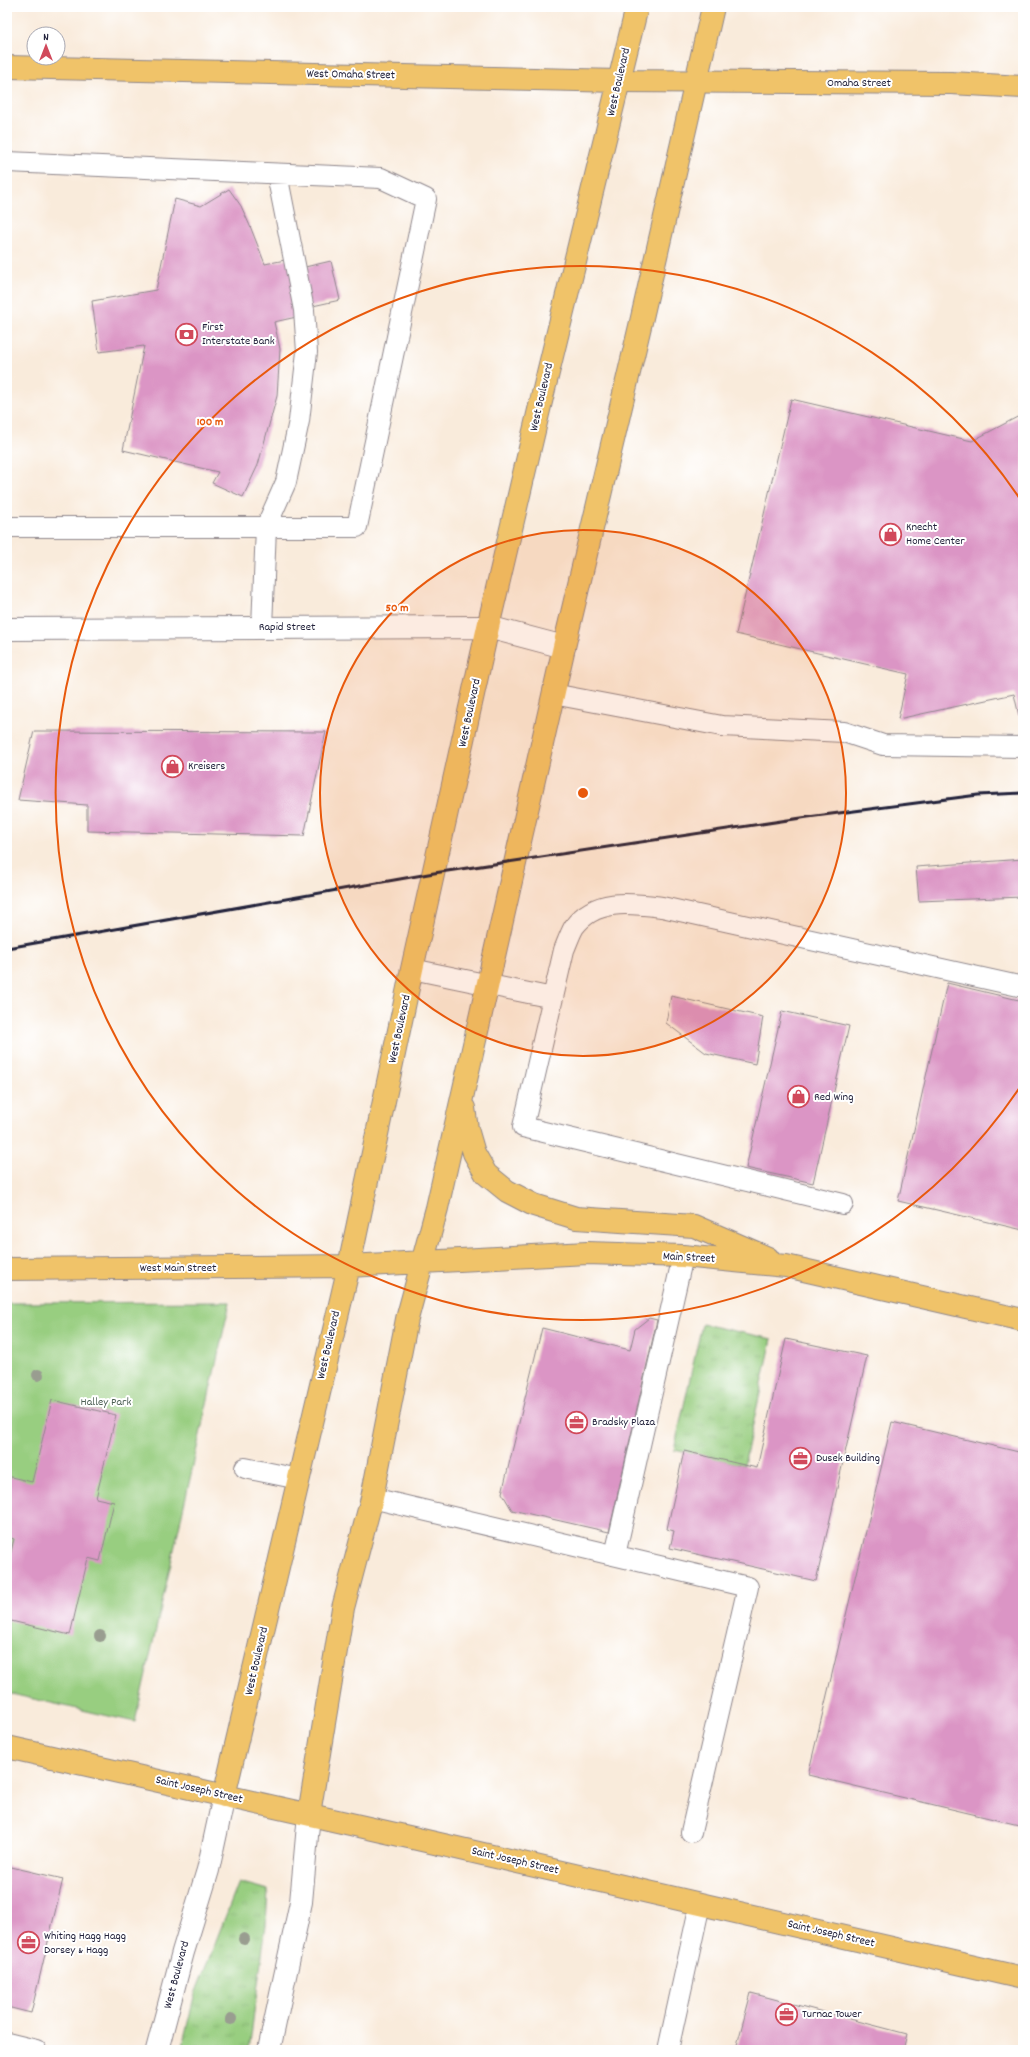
<svg xmlns="http://www.w3.org/2000/svg" width="1030" height="2057" viewBox="0 0 1030 2057" font-family="Dekko,sans-serif">
	<style>
		.grass { fill: url(#grass-tufts); stroke: #5d785e }
		.park { fill: #98ce80; stroke: #5d785e }
		.building { fill: #db95c5 }
		.lines { fill: none; stroke-linecap: round; stroke-linejoin: round }
		.service-casing { stroke: #8e868b; stroke-width: 22 }
		.minor-casing { stroke: #8e868b; stroke-width: 24 }
		.tertiary-casing { stroke: #8e868b; stroke-width: 24 }
		.primary-casing { stroke: #8e868b; stroke-width: 24 }
		.trunk-casing { stroke: #8e868b; stroke-width: 24 }
		.service { stroke: #fff; stroke-width: 20 }
		.minor { stroke: #fff; stroke-width: 22 }
		.tertiary { stroke: #fff; stroke-width: 22 }
		.primary { stroke: #f0c369; stroke-width: 22 }
		.trunk { stroke: #f0c369; stroke-width: 22 }
		.rail { stroke: #22223b; stroke-width: 3 }
		.tree { fill: #999d90 }
		.ring { fill: none; stroke: #e8590c; stroke-width: 2 }
		.labels { text-anchor: middle; dominant-baseline: central; stroke-width: 4; stroke-linejoin: round; paint-order: stroke }
		.street-label { font-size: 12px; fill: #22223b; stroke: #fff }
		.poi-label { font-size: 12px; fill: #22223b; stroke: #fff; text-anchor: start }
		.park-label { font-size: 12px; fill: #4b5e53; stroke: #fff }
		.centre { fill: #e8590c; stroke: #fff; stroke-width: 2 }
		.ring-label { font-size: 12px; text-anchor: middle; font-weight: bold; fill: #e8590c; stroke: #fff; stroke-width: 4; stroke-linejoin: round; paint-order: stroke }
	</style>
	<defs>
		<pattern id="grass-tufts" width="24" height="20" patternUnits="userSpaceOnUse"><rect width="24" height="20" fill="#98ce80"/><path d="M3 7l-1-3M5 7V3M7 7l1-3M15 17l-1-3M17 17v-4M19 17l1-3" fill="none" stroke="#83b170"/></pattern>
	</defs>
	<rect width="100%" height="100%" fill="#fff"/>
	<filter id="ink" filterUnits="userSpaceOnUse"><feTurbulence type="fractalNoise" baseFrequency=".025" numOctaves="2"/><feDisplacementMap in="SourceGraphic" scale="8" xChannelSelector="R" yChannelSelector="G"/><feConvolveMatrix kernelMatrix="1 2 1 2 8 2 1 2 1" color-interpolation-filters="sRGB"/></filter>
	<filter id="wash" filterUnits="userSpaceOnUse"><feTurbulence type="fractalNoise" baseFrequency=".012" numOctaves="4" result="noise"/><feDisplacementMap in="SourceGraphic" scale="16" xChannelSelector="R" yChannelSelector="G"/><feGaussianBlur stdDeviation="0.9" result="paint"/><feColorMatrix in="noise" values="0 0 0 0 0 0 0 0 0 0 0 0 0 0 0 0 0 1.4 0 .05"/><feComposite in="paint" operator="in"/></filter>
	<g filter="url(#wash)">
		<rect width="100%" height="100%" fill="#f9ebdb"/>
		<path class="grass" d="M 702,1324 L 772,1339 L 744,1465 L 674,1450 Z
			M 239,1882 L 268,1890 L 266,1925 L 249,2050 L 181,2050 L 195,1994 Z"/>
		<path class="park" d="M 230,1302 L 135,1722 L 7,1693 L 7,1303 Z"/>
		<g id="blocks">
			<path class="building" d="M 229,189 L 241,206 L 250,226 L 265,264 L 290,259 L 292,270 L 331,261 L 340,300 L 299,309 L 301,316 L 274,322 L 280,349 L 277,396 L 258,465 L 243,497 L 212,483 L 218,472 L 123,450 L 144,346 L 99,352 L 92,301 L 156,290 L 175,199 L 201,206 Z
				M 791,399 L 972,441 L 1023,414 L 1023,717 L 1019,716 L 1014,694 L 898,719 L 908,674 L 736,634 Z
				M 34,731 L 326,732 L 304,836 L 87,831 L 87,805 L 18,800 Z
				M 1023,859 L 1023,897 L 919,901 L 916,867 Z
				M 947,983 L 1023,1001 L 1023,1230 L 898,1201 Z
				M 671,996 L 763,1017 L 755,1064 L 706,1053 L 666,1023 Z
				M 782,1011 L 849,1026 L 813,1183 L 746,1168 Z
				M 649,1318 L 657,1320 L 609,1532 L 512,1510 L 502,1493 L 542,1328 L 630,1350 L 635,1329 Z
				M 786,1339 L 867,1356 L 816,1581 L 670,1548 L 674,1531 L 667,1529 L 684,1451 L 757,1468 Z
				M 52,1400 L 116,1415 L 96,1498 L 114,1502 L 100,1561 L 88,1558 L 70,1635 L 7,1620 L 7,1568 L 14,1539 L 7,1537 L 7,1476 L 32,1482 Z
				M 892,1422 L 1023,1453 L 1023,1826 L 808,1775 Z
				M 7,1866 L 63,1879 L 31,2013 L 7,2007 Z
				M 751,1993 L 907,2034 L 903,2050 L 725,2050 L 737,2045 Z"/>
		</g>
	</g>
	<g filter="url(#ink)">
		<use href="#blocks" fill-opacity="0" stroke="#8e868b" stroke-width="1"/>
		<g class="lines">
			<defs>
				<path id="service" d="M 7,162 L 381,178 L 426,199 L 357,527 L 7,527
					M 262,627 L 266,527 L 286,482 L 299,421 L 307,352 L 304,310 L 277,174
					M 553,694 L 722,726 L 844,732 L 883,745 L 1023,747
					M 412,969 L 553,998
					M 843,1204 L 523,1127 L 564,950 C 567,943 570,934 574,927 C 595,898 630,903 662,907 L 1023,987
					M 245,1468 L 299,1479
					M 372,1498 L 748,1587 L 691,1832
					M 615,1555 L 683,1256
					M 7,2043 L 36,2050
					M 668,2050 L 700,1904"/>
				<path id="minor" d="M 7,629 L 488,627 L 564,647"/>
				<path id="tertiary" d="M 157,2050 L 183,1952 L 208,1870 L 224,1796
					M 269,2050 L 301,1902 L 309,1814"/>
				<path id="primary" d="M 7,67 L 619,81 L 538,414 L 488,627 L 412,969 L 349,1266 L 224,1796
					M 464,1108 L 467,1129 L 474,1153 L 486,1174 L 507,1191 L 534,1205 L 576,1218 L 694,1226 L 768,1258
					M 7,1269 L 349,1266 L 587,1253 L 683,1256 L 786,1266 L 1023,1320
					M 7,1747 L 413,1838 L 1023,1978
					M 309,1814 L 343,1608 L 372,1498 L 407,1319 L 437,1208 L 564,647 L 641,322 L 713,7"/>
				<path id="trunk" d="M 637,7 L 619,81 L 951,83 L 1023,87"/>
			</defs>
			<use href="#service" class="service-casing"/>
			<use href="#minor" class="minor-casing"/>
			<use href="#tertiary" class="tertiary-casing"/>
			<use href="#primary" class="primary-casing"/>
			<use href="#trunk" class="trunk-casing"/>
			<use href="#service" class="service"/>
			<use href="#minor" class="minor"/>
			<use href="#tertiary" class="tertiary"/>
			<use href="#primary" class="primary"/>
			<use href="#trunk" class="trunk"/>
			<path class="rail" d="M 7,948 L 434,873 L 808,817 L 978,795 L 1023,793"/>
		</g>
		<g class="tree">
			<circle cx="38" cy="1375" r="6"/>
			<circle cx="100" cy="1636" r="6"/>
			<circle cx="244" cy="1939" r="6"/>
			<circle cx="231" cy="2019" r="6"/>
		</g>
	</g>
	<circle cx="583" cy="793" r="263" fill="#e8590c" fill-opacity=".12"/>
	<g class="ring">
		<circle cx="583" cy="793" r="263"/>
		<path d="M1022 1084A527 527 0 1 1 1022 502"/>
	</g>
	<defs>
		<symbol id="bank-ring" viewBox="-11 -11 22 22"><circle r="9.5" fill="#fff" stroke="#d1495b" stroke-width="1.5"/><path d="M-6-4H6V4H-6ZM0-2.3a2.3 2.3 0 1 0 0 4.6a2.3 2.3 0 1 0 0-4.6Z" fill="#d1495b"/></symbol>
		<symbol id="shop-ring" viewBox="-11 -11 22 22"><circle r="9.5" fill="#fff" stroke="#d1495b" stroke-width="1.5"/><path d="M-5-2.5h2.3a2.7 3.5 0 0 1 5.4 0H5L5.5 6h-11ZM-1.5-2.5h3a1.5 2.3 0 0 0-3 0Z" fill="#d1495b"/></symbol>
		<symbol id="office-ring" viewBox="-11 -11 22 22"><circle r="9.5" fill="#fff" stroke="#d1495b" stroke-width="1.5"/><path d="M-6-3h4V-5.5h4V-3h4V5H-6ZM-1-4.5V-3h2v-1.5ZM-6 0V1H6V0Z" fill="#d1495b"/></symbol>
	</defs>
	<g fill-rule="evenodd">
		<use href="#bank-ring" x="174" y="322" width="25" height="25"/>
		<use href="#shop-ring" x="878" y="522" width="25" height="25"/>
		<use href="#shop-ring" x="160" y="754" width="25" height="25"/>
		<use href="#shop-ring" x="786" y="1084" width="25" height="25"/>
		<use href="#office-ring" x="564" y="1410" width="25" height="25"/>
		<use href="#office-ring" x="788" y="1446" width="25" height="25"/>
		<use href="#office-ring" x="16" y="1930" width="25" height="25"/>
		<use href="#office-ring" x="774" y="2002" width="25" height="25"/>
	</g>
	<g class="labels">
		<g class="street-label">
			<text transform="translate(351 75) rotate(1)">West Omaha Street</text>
			<text transform="translate(619 82) rotate(-77)">West Boulevard</text>
			<text x="859" y="83">Omaha Street</text>
			<text transform="translate(542 397) rotate(-77)">West Boulevard</text>
			<text x="287" y="627">Rapid Street</text>
			<text transform="translate(470 713) rotate(-78)">West Boulevard</text>
			<text transform="translate(400 1029) rotate(-78)">West Boulevard</text>
			<text transform="translate(689 1258) rotate(3)">Main Street</text>
			<text x="178" y="1268">West Main Street</text>
			<text transform="translate(329 1345) rotate(-77)">West Boulevard</text>
			<text transform="translate(257 1661) rotate(-77)">West Boulevard</text>
			<text transform="translate(199 1790) rotate(13)">Saint Joseph Street</text>
			<text transform="translate(515 1861) rotate(13)">Saint Joseph Street</text>
			<text transform="translate(831 1934) rotate(13)">Saint Joseph Street</text>
			<text transform="translate(177 1975) rotate(-75)">West Boulevard</text>
		</g>
		<g class="poi-label">
			<text x="202" y="327">First<tspan x="202" dy="14">Interstate Bank</tspan></text>
			<text x="906" y="527">Knecht<tspan x="906" dy="14">Home Center</tspan></text>
			<text x="188" y="766">Kreisers</text>
			<text x="814" y="1097">Red Wing</text>
			<text x="592" y="1422">Bradsky Plaza</text>
			<text x="816" y="1458">Dusek Building</text>
			<text x="44" y="1936">Whiting Hagg Hagg<tspan x="44" dy="14">Dorsey &amp; Hagg</tspan></text>
			<text x="802" y="2014">Turnac Tower</text>
		</g>
		<g class="park-label">
			<text x="106" y="1402">Halley Park</text>
		</g>
	</g>
	<circle cx="583" cy="793" r="6" class="centre"/>
	<g class="ring-label">
		<text x="210" y="425">100 m</text>
		<text x="397" y="611">50 m</text>
	</g>
	<rect width="1030" height="2057" fill="none" stroke="#fff" stroke-width="24"/>
	<g transform="translate(46 46)"><circle r="19" fill="#ffffff" stroke="#a7a7b1"/>
	<path d="M0-3L7 15L0 10L-7 15Z" fill="#d1495b"/>
	<text y="-6" font-size="11" font-weight="bold" text-anchor="middle" fill="#22223b">N</text>
	</g>
</svg>
